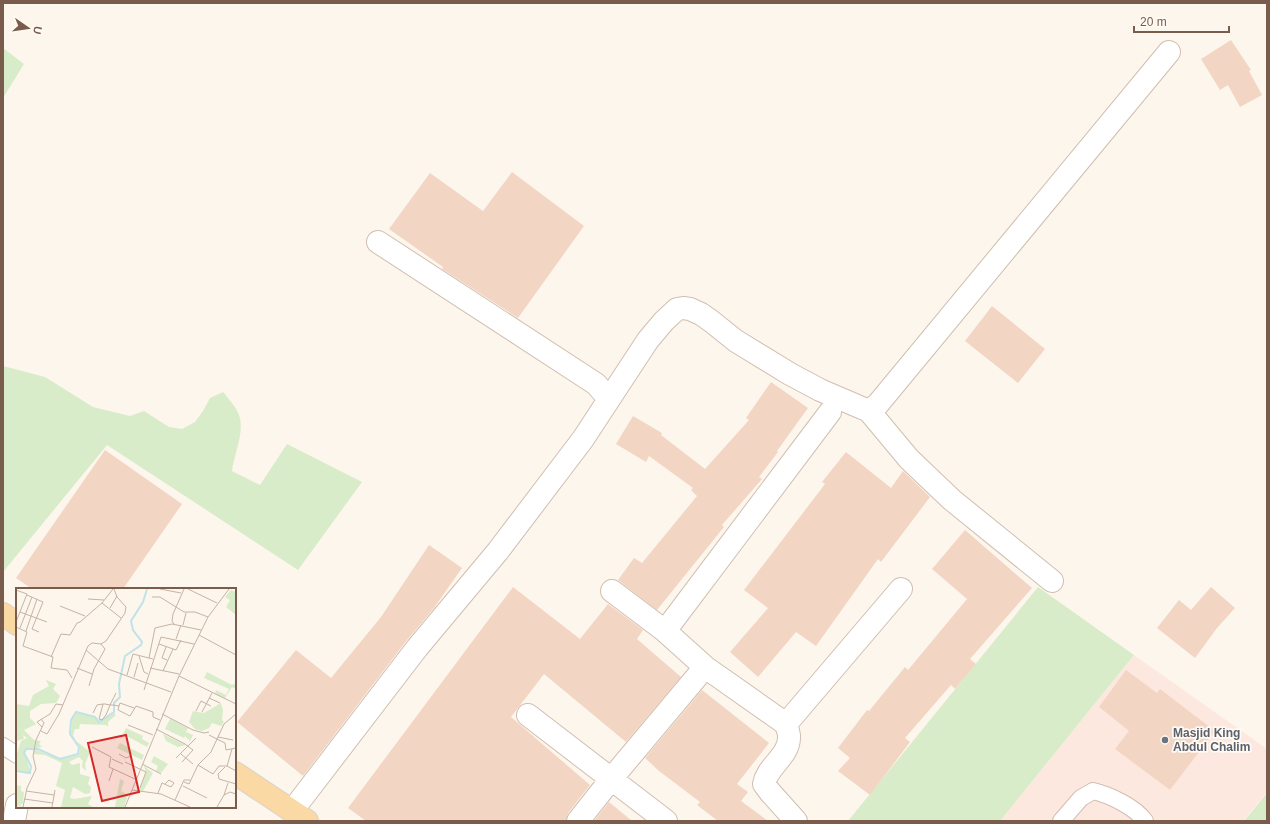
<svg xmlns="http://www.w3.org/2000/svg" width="1270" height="824" viewBox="0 0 1270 824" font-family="Arial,sans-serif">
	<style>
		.commercial { fill: #fde8e0 }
		.green { fill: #d8ecc9 }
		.building { fill: #f3d5c3 }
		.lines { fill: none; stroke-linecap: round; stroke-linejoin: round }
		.lane-casing { stroke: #d1beb0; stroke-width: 18 }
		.street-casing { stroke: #d1beb0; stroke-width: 24 }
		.primary-casing { stroke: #dad1cd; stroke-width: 24 }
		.lane { stroke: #fff; stroke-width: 16 }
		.street { stroke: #fff; stroke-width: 22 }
		.primary { stroke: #fbd9a5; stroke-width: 22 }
		.worship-dot { fill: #6b7280; stroke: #fffaf3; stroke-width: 1.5 }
		.labels { text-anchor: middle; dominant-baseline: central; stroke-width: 3.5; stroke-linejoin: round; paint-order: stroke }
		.worship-label { font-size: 12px; font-weight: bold; fill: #5b616d; stroke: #fffaf3; text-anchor: start }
		.inset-river { fill: none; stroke: #bfe3e8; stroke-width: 2 }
		.inset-road { fill: none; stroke: #c5b3a7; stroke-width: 1 }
		.view { fill: #d62828; fill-opacity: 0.15; stroke: #d62828; stroke-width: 2 }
		.inset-edge { fill: none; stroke: #7a5c4d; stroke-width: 2 }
	</style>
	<rect width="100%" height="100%" fill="#fdf6ec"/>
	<path class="commercial" d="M 1134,655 L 1267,749 L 1267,792 L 1243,821 L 1000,821 Z"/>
	<path class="green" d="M 3,48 L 24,64 L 3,98 Z
		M 3,366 L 45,377 L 93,407 L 130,416 L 144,411 L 169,427 L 182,429 L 195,422 L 203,411 L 210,398 L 223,392 C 229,399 236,407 239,415 C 245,432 234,454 232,471 L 260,485 L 287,444 L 362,482 L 298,570 L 107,445 L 3,572 Z
		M 1038,587 L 1134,655 L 1000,821 L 848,821 Z
		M 1267,793 L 1267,821 L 1244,821 Z"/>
	<path class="building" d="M 1231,40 L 1251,70 L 1249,71 L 1262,95 L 1240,107 L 1228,85 L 1220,90 L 1201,59 Z
		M 512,172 L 584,226 L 518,318 L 442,269 L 443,267 L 389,229 L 430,173 L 483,211 Z
		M 992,306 L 1045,349 L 1018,383 L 965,341 Z
		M 771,382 L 808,408 L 777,451 L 778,452 L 759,477 L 762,479 L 722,525 L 724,527 L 657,610 L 618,580 L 634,558 L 642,563 L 697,496 L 691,490 L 693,488 L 649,456 L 646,462 L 616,444 L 633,416 L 662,433 L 661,435 L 705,469 L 749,420 L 746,418 Z
		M 105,450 L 182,504 L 123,589 L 32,589 L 16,578 Z
		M 846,452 L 891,488 L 903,471 L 930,497 L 881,562 L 878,559 L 816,646 L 796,632 L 758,677 L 730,652 L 768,608 L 744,590 L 825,484 L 822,482 Z
		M 965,530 L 1032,588 L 970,659 L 976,664 L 955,689 L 951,685 L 905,738 L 910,742 L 870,795 L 838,771 L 850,758 L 838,748 L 867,710 L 869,711 L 905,667 L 908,670 L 967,599 L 932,569 Z
		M 429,545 L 462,568 L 434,608 L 407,640 L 303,776 L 237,722 L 296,650 L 331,678 L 381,617 Z
		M 513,587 L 580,639 L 608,604 L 643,630 L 637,639 L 681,677 L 626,742 L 544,674 L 511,717 L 590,785 L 568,813 L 566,821 L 366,821 L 348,808 Z
		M 1211,587 L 1235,608 L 1217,628 L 1195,658 L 1157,628 L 1179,600 L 1191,610 Z
		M 1126,670 L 1157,693 L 1160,689 L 1215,731 L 1170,790 L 1115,749 L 1129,731 L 1099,707 Z
		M 702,690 L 769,743 L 737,784 L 748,792 L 741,801 L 768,821 L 718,821 L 697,805 L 700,802 L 659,771 L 645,758 Z
		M 609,802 L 632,821 L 594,821 Z"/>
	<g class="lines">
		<defs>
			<path id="lane" d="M 3,746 L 17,755
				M 1061,821 L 1081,798 L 1093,791 C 1110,795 1135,807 1145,821"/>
			<path id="street" d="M 378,242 L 596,384 L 609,399
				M 869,411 L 909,459 L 952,500 L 1052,581
				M 612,591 L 665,631 L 705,667 L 786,724 C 787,728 789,733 789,736 C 790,756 767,766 764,784 L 770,792 L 796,821
				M 665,631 L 830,412
				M 528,715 L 666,821
				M 786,724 L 901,589
				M 292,811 L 417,648 L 498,551 L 583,439 L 648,340 L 664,321 L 677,309 L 683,308 L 690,309 L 701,314 L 711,321 L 736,341 L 790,374 L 820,390 L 869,411 L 878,404 L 1169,52
				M 14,821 L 17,805
				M 578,821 L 612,778 L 705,667"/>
			<path id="primary" d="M 3,614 L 17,624
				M 235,773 L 307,821"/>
		</defs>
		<use href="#lane" class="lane-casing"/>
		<use href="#street" class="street-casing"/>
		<use href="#primary" class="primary-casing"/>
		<use href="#lane" class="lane"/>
		<use href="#street" class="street"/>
		<use href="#primary" class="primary"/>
	</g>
	<circle class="worship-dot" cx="1165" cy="740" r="4"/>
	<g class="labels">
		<g class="worship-label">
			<text x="1173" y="733">Masjid King<tspan x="1173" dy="14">Abdul Chalim</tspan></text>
		</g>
	</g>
	<g transform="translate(16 588)">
		<rect width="220" height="220" fill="#fdf6ec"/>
		<path d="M 215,2 L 220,4 L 220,27 L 210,19 L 214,12 L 209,9 ZM 191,84 L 216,97 L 220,95 L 220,101 L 216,99 L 209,110 L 199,106 L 200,102 L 210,107 L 213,101 L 188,90 ZM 30,92 L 40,96 L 37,101 L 44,108 L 40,115 L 25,116 L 14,123 L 14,130 L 20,136 L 8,142 L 18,152 L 25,153 L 23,156 L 26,159 L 8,162 L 14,182 L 14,185 L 8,185 L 0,182 L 1,165 L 5,153 L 11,150 L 7,147 L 8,151 L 0,153 L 0,116 L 13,118 L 17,107 L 33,98 ZM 205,115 L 207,122 L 206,132 L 208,134 L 205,138 L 196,135 L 193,140 L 186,143 L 179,141 L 173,134 L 177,123 L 188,125 ZM 60,125 L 79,129 L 83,134 L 98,125 L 100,127 L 92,134 L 92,139 L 90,137 L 64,136 L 63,141 L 59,141 L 57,147 L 60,153 L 74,164 L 69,176 L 70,183 L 66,179 L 67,173 L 63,169 L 53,174 L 56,177 L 64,175 L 64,186 L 74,189 L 72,196 L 75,199 L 74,205 L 69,206 L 57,199 L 54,210 L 58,211 L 76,208 L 72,216 L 77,219 L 45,219 L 49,202 L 40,198 L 46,175 L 29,167 L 17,166 L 18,161 L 44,171 L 63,167 L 64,159 L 55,146 L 56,132 ZM 154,131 L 172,140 L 170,144 L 177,147 L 174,153 L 169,148 L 168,150 L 149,141 ZM 110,140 L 127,148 L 126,151 L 133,155 L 131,159 L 107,146 ZM 147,146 L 170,157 L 162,159 L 150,153 ZM 104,155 L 128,167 L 126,172 L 101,160 ZM 138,168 L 152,176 L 145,185 L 140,183 L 142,178 L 135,174 ZM 128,178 L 137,185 L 127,203 L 123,203 L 130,185 ZM 104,191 L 108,193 L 105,203 L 112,207 L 108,219 L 99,219 ZM 0,197 L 5,198 L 5,203 L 8,204 L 7,215 L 4,217 L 6,219 L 1,218 Z" fill="#d8ecc9"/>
		<path class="inset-river" d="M 0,183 L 14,185 L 15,178 L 8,165 L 10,161 L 22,161 L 44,171 L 62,166 L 63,159 L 54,146 L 55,132 L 60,124 L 79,129 L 83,134 L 98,124 L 98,115 L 104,109 L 103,96 L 109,68 L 125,57 L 126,54 L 117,42 L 115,33 L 127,14 L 131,1"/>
		<path class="inset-road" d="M 97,1 L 86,15 L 105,30M 144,1 L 165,5M 172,1 L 201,15M 0,2 L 11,6 L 0,34M 11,7 L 27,14 L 16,41 L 23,44M 136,9 L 144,9 L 168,24 L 179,24 L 192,29M 72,11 L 88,12M 44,18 L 69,28M 94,20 L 101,8M 4,24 L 31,34M 158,36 L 156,33 L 157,26 L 168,1M 167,37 L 170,25M 0,39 L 11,44 L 7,58 L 37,69 L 35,80 L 51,82 L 56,90M 4,40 L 16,9M 10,43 L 21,11M 45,46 L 54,47 L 61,35 L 64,34 L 86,15M 183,47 L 220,67M 160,51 L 165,37M 143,56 L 160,62 L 165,52M 150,59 L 146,70 L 151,72M 70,62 L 92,81 L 155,104M 123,68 L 128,84 L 132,86M 35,69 L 45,46M 133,70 L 139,40 L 156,36 L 185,42M 61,80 L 76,86M 134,80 L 163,86M 147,83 L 157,61M 111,87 L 117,66 L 137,71M 163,88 L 220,116M 118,89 L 122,75M 73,98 L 78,81 L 89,61 L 85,56M 128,102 L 145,49 L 178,56M 100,105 L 94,117 L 90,127 L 86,132 L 83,131 L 87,116 L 89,116 L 94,117 L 97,117 L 103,118M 193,110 L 204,115M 103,118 L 102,122 L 114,128 L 120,118 L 137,124 L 137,129 L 144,132M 103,118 L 104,115 L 118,120M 180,123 L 185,113 L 195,118M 186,124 L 196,105M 77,125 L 81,117 L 87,116M 146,126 L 177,142 L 188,145 L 193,144M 112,137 L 137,147M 26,139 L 21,134 L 34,126 L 40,116 L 47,117M 140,141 L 169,156 L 177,162 L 166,174M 25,143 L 31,146 L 43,126 L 72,58 L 76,55 L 85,56 L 90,53 L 109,25 L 110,19 L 101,9 L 98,1M 193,147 L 209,155 L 210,162 L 220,160M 202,149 L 217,152M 76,159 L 95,169 L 93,179 L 119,191M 216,161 L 211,178 L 220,183M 103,166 L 110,170 L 115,168M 165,166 L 177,176M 160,170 L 180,150M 96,171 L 107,176M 109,174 L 130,184 L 124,200M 126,176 L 145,186M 182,177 L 197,186 L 203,178 L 211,178M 209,179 L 202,186 L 203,191 L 220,196M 93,193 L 97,181M 168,194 L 173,196 L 182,177 L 195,164 L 208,136 L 220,126M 167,198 L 191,210M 116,202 L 145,206 L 174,219M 10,203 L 38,207M 142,205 L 146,195 L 155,199 L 158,195 L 153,192 L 149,196M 208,207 L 212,195M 8,211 L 37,215M 159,212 L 168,192 L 174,192M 7,219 L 11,200 L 20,181 L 17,168 L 20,152 L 28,135 L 25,131M 36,219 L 39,202M 109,219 L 163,88 L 192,29 L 213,1M 201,219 L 208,207 L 214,204 L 220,206"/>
		<path class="view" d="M 110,147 L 123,204 L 86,213 L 72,155 Z"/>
		<rect width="220" height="220" class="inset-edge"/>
	</g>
	<rect width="1270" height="824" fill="none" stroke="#7a5c4d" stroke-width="8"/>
	<g transform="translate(28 28) rotate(103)" stroke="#fffaf3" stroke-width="3" paint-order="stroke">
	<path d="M0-3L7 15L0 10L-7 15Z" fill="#7a5c4d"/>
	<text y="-6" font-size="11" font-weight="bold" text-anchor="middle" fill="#7a5c4d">U</text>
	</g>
	<path d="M1134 26v6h95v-6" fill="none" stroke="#7a5c4d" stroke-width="2"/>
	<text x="1140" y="26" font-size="12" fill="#7a5c4d" stroke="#fffaf3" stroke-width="3" paint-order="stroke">20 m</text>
</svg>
